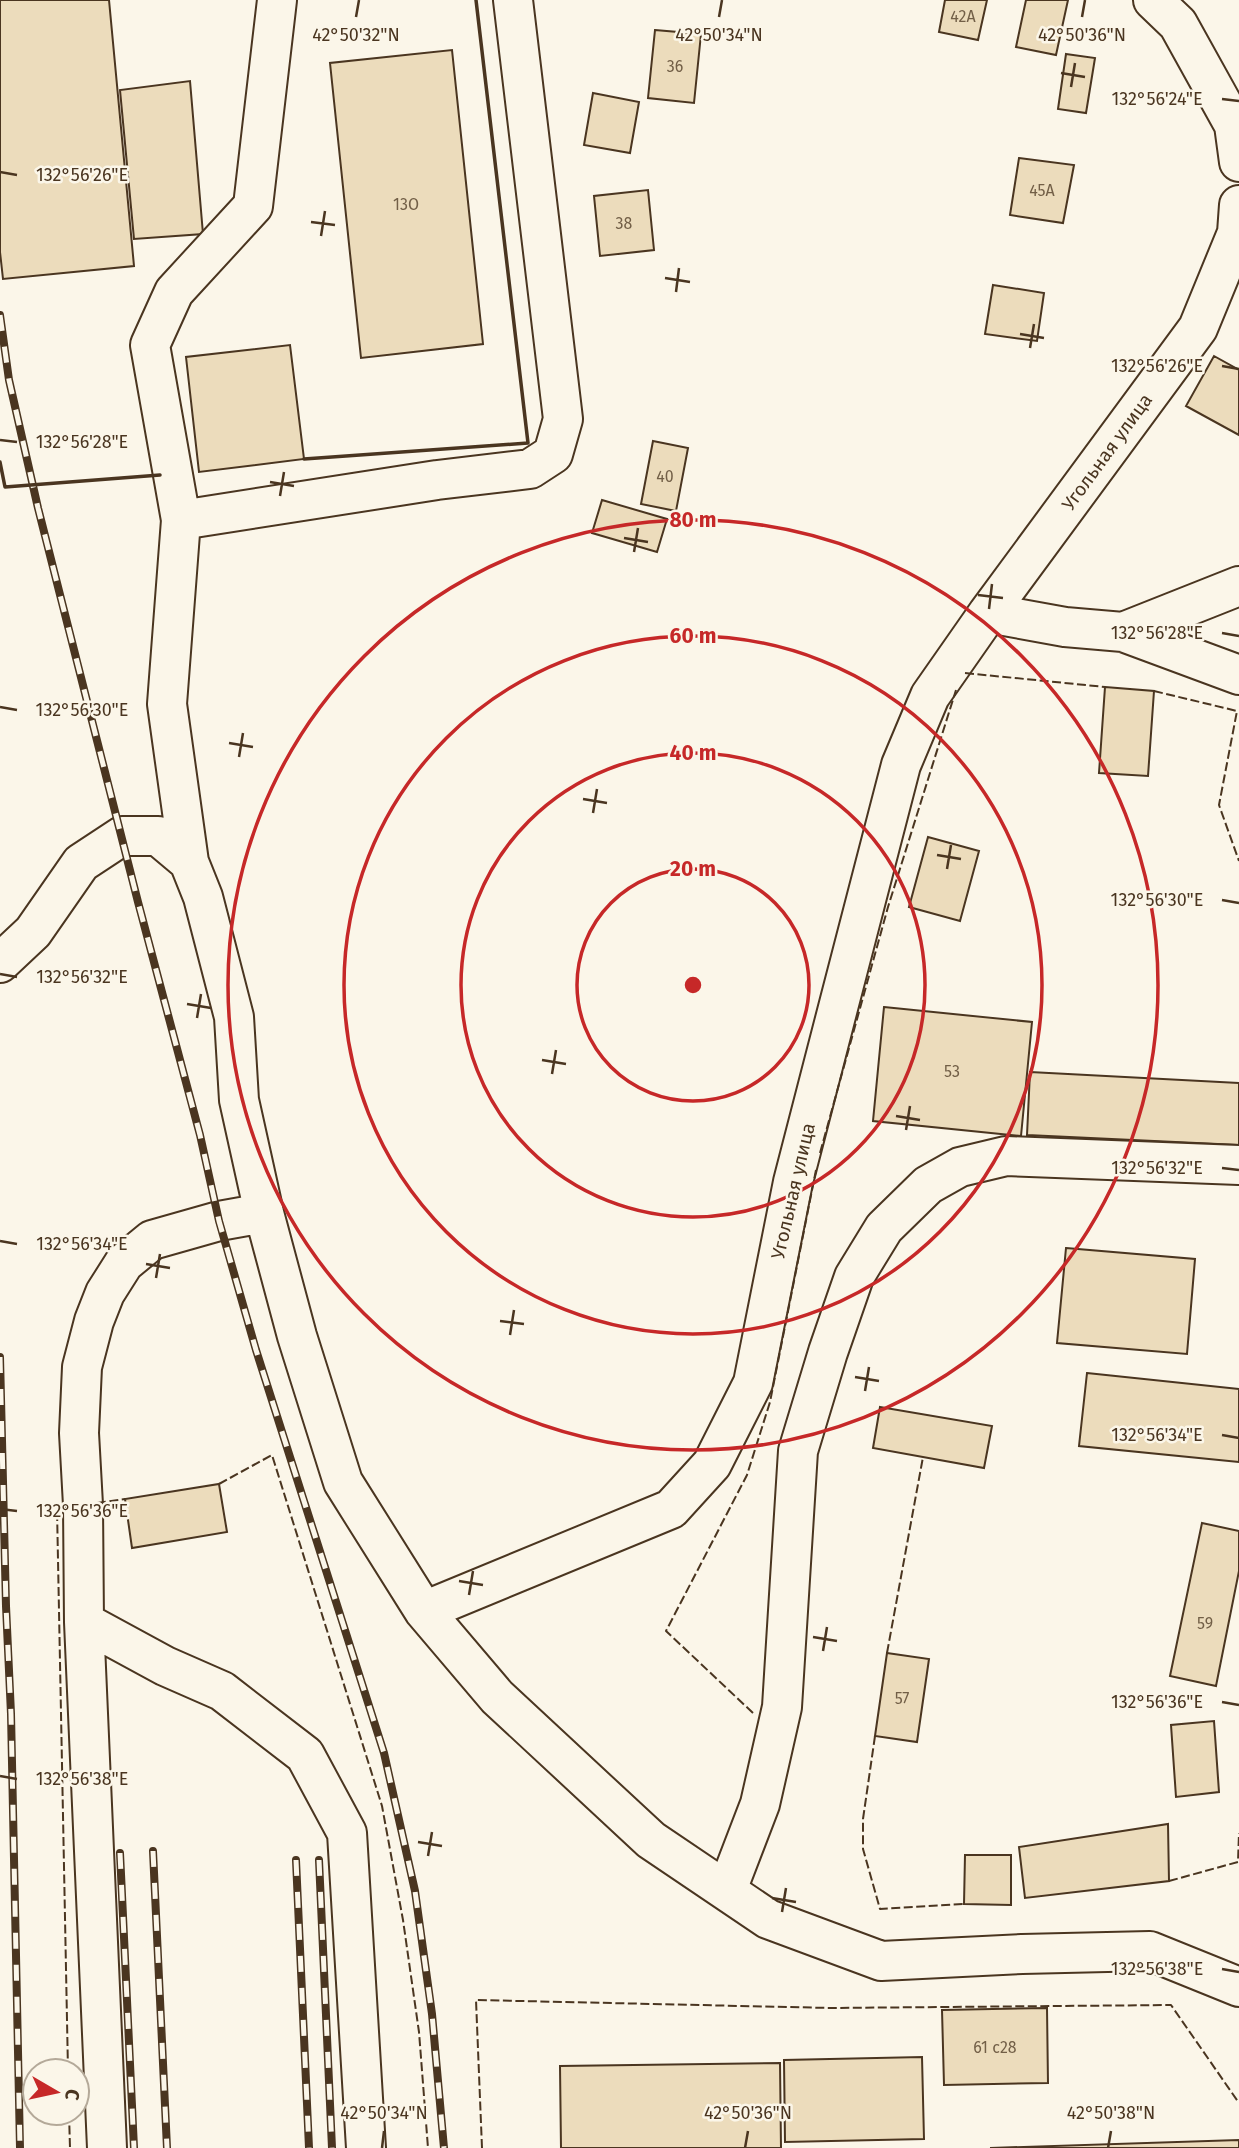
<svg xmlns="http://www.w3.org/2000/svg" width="1239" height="2148" viewBox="0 0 1239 2148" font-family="'Fira Sans',sans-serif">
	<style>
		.building { fill: #ecdcbc; stroke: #4a3520; stroke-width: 2 }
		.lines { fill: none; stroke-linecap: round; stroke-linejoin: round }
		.minor-casing { stroke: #4a3520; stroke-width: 42 }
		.minor { stroke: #fbf6e9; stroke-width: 38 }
		.rail-casing { stroke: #4a3520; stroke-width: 8 }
		.rail { stroke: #fbf6e9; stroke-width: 5; stroke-dasharray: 16; stroke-linecap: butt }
		.fence { stroke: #4a3520; stroke-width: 2; stroke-dasharray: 9 3.5; stroke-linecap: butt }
		.wall { stroke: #4a3520; stroke-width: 3.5 }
		.ticks { fill: none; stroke: #4a3520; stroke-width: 2.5 }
		.ring { fill: none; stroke: #c62828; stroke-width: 3.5 }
		.labels { text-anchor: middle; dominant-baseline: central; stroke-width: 5; stroke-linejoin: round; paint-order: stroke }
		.number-label { font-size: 16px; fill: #725f47 }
		.street-label { font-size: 19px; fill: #4a3520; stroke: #fbf6e9 }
		.ticks-label { font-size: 18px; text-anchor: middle; fill: #4a3520; stroke: #fbf6e9; stroke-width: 5; stroke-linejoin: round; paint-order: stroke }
		.centre { fill: #c62828; stroke: #fbf6e9; stroke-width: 3.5 }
		.ring-label { font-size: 21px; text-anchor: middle; font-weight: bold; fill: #c62828; stroke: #fbf6e9; stroke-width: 5; stroke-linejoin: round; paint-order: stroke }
	</style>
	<rect width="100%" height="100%" fill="#fbf6e9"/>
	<path class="building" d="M 0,0 L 109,0 L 134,266 L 3,279 L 0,252 Z
		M 945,0 L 987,0 L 978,40 L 939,32 Z
		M 1026,0 L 1068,0 L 1056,55 L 1016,47 Z
		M 655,30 L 701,34 L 694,103 L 648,98 Z
		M 452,50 L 483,344 L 361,358 L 330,63 Z
		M 1066,54 L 1095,58 L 1086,113 L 1058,109 Z
		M 190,81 L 203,234 L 134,239 L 120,90 Z
		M 593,93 L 639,102 L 630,153 L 584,145 Z
		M 1019,158 L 1074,165 L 1063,223 L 1010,215 Z
		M 648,190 L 654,250 L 600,256 L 594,196 Z
		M 993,285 L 1044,293 L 1037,341 L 985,334 Z
		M 290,345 L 304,459 L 199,472 L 186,357 Z
		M 1214,356 L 1239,370 L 1239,435 L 1186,406 Z
		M 653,441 L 688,448 L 676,511 L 641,504 Z
		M 602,500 L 667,519 L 657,552 L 592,533 Z
		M 1105,687 L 1154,691 L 1148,776 L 1099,773 Z
		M 928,837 L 979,851 L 960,921 L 909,907 Z
		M 884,1007 L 1032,1022 L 1021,1136 L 873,1121 Z
		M 1030,1072 L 1239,1083 L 1239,1145 L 1027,1135 Z
		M 1066,1248 L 1195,1259 L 1187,1354 L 1057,1343 Z
		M 1087,1373 L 1239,1389 L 1239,1462 L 1079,1446 Z
		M 880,1407 L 992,1426 L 984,1468 L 873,1448 Z
		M 219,1484 L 227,1532 L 132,1548 L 125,1499 Z
		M 1202,1523 L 1239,1531 L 1239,1571 L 1216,1686 L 1170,1676 Z
		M 887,1653 L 929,1659 L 917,1742 L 875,1736 Z
		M 1214,1721 L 1219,1792 L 1176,1797 L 1171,1725 Z
		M 1168,1824 L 1169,1881 L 1025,1898 L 1019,1847 Z
		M 965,1855 L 1011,1855 L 1011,1905 L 964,1904 Z
		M 1047,2008 L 1048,2083 L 944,2085 L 942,2010 Z
		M 922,2057 L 924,2139 L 785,2142 L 784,2060 Z
		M 780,2063 L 781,2148 L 561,2148 L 560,2066 Z
		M 1239,2140 L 1239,2148 L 990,2148 Z"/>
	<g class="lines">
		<defs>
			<path id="minor" d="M 1153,0 L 1178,24 L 1234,125 L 1239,162
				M 181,520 L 437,480 L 530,469 L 553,454 L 563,419 L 513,0
				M 988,613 L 1065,627 L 1123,632 L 1239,586
				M 1123,632 L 1239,675
				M 189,862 L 167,704 L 181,520 L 150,345 L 174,292 L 253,206 L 277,0
				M 0,963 L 33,932 L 81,863 L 122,836 L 158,836 L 189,862 L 203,897 L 234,1017 L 239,1100 L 264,1213 L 297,1336 L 343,1482 L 424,1611 L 497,1697 L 651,1840 L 768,1919 L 881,1961 L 1022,1954 L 1150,1951 L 1239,1987
				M 424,1611 L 671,1509 L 712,1464 L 753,1383 L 793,1182 L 839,1004 L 901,765 L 930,696 L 988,613 L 1198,328 L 1237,233 L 1239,205
				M 84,1622 L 165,1666 L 222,1691 L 305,1755 L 347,1833 L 366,2148
				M 727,1890 L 760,1804 L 782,1707 L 798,1451 L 828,1352 L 854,1277 L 884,1228 L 928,1185 L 960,1167 L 1006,1156 L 1239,1165
				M 107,2148 L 84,1622 L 83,1505 L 79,1433 L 82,1367 L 94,1321 L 105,1293 L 124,1263 L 152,1240 L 219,1221 L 264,1213"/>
		</defs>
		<use href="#minor" class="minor-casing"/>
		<use href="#minor" class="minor"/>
		<defs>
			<path id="rail" d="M 0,315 L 9,380 L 38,508 L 138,902 L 200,1135 L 219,1221 L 256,1350 L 384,1753 L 415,1891 L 432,2014 L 444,2148
				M 0,1357 L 6,1606 L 11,1714 L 20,2148
				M 153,1851 L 167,2148
				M 120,1853 L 134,2148
				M 296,1860 L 309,2148
				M 319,1860 L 332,2148"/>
		</defs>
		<use href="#rail" class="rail-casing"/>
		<use href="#rail" class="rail"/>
		<path class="fence" d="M 965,673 L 1105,687
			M 1154,691 L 1237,711 L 1219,805 L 1239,861
			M 820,1153 L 888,907 L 956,690
			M 219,1484 L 272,1455 L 382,1806 L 403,1920 L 419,2032 L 428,2148
			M 97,1503 L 125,1499
			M 887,1653 L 923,1457
			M 753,1713 L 666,1631 L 747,1475 L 770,1402 L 816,1170
			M 875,1736 L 863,1819 L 863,1849 L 880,1909 L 964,1904
			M 1169,1881 L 1238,1862 L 1239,1833
			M 68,2071 L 57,1509 L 70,1507
			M 69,2113 L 70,2148
			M 482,2148 L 476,2000 L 831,2008 L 1171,2005 L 1239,2103"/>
		<path class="wall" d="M 304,459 L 528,443 L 476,0
			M 0,462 L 5,487 L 160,475"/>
	</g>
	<path class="ticks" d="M 356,17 L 359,0M 719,17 L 722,0M 1082,17 L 1085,0M 1061,73 L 1085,77M 1071,87 L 1075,63M 1222,99 L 1239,101M 0,172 L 17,175M 311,222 L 335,225M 321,236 L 325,211M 665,278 L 690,282M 676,292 L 679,268M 1020,334 L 1044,338M 1030,348 L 1034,324M 1222,366 L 1239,369M 0,440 L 17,442M 270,482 L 294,486M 280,496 L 284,472M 624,538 L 648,542M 634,552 L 638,528M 978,595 L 1003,598M 989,609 L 992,584M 1222,633 L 1239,636M 0,707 L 17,710M 229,743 L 253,747M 239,757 L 243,733M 583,799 L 607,803M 593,813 L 597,789M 937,855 L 961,859M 947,869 L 951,845M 1222,900 L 1239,903M 0,974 L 17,977M 187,1004 L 211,1008M 197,1018 L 201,994M 542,1060 L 566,1064M 552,1074 L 556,1050M 896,1116 L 920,1120M 906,1130 L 910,1106M 1222,1168 L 1239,1170M 0,1241 L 17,1244M 146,1264 L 170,1268M 156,1278 L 160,1254M 500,1321 L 524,1324M 510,1335 L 514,1310M 855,1377 L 879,1381M 865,1391 L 869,1367M 1222,1435 L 1239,1438M 0,1509 L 17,1511M 459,1581 L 483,1585M 469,1595 L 473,1571M 813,1637 L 837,1641M 823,1651 L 827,1627M 1222,1702 L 1239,1705M 0,1776 L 17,1779M 418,1842 L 442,1846M 428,1856 L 432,1832M 772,1898 L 796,1902M 782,1912 L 786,1888M 1222,1969 L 1239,1972M 382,2148 L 384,2131M 745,2148 L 748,2131M 1108,2148 L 1111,2131"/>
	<g class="ring">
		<circle cx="693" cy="985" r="116"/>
		<circle cx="693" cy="985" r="232"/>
		<circle cx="693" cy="985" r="349"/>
		<circle cx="693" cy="985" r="465"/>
	</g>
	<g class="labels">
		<g class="number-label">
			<text x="963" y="16">42А</text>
			<text x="675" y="66">36</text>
			<text x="1042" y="190">45А</text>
			<text x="406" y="204">13О</text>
			<text x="624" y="223">38</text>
			<text x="665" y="476">40</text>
			<text x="952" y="1071">53</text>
			<text x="1205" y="1623">59</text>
			<text x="902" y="1698">57</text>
			<text x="995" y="2047">61 с28</text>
		</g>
		<g class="street-label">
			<text transform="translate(1107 452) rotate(-54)">Угольная улица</text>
			<text transform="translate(793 1191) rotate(-77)">Угольная улица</text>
		</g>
	</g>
	<g class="ticks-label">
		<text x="356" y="41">42°50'32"N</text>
		<text x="719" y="41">42°50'34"N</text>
		<text x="1082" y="41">42°50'36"N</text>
		<text x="1157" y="105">132°56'24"E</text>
		<text x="82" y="181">132°56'26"E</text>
		<text x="1157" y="372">132°56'26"E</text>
		<text x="82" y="448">132°56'28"E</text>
		<text x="1157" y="639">132°56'28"E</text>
		<text x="82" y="716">132°56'30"E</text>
		<text x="1157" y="906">132°56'30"E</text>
		<text x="82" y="983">132°56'32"E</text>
		<text x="1157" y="1174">132°56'32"E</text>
		<text x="82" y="1250">132°56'34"E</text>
		<text x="1157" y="1441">132°56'34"E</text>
		<text x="82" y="1517">132°56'36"E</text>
		<text x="1157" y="1708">132°56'36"E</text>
		<text x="82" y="1785">132°56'38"E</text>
		<text x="1157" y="1975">132°56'38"E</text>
		<text x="384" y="2119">42°50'34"N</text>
		<text x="748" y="2119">42°50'36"N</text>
		<text x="1111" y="2119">42°50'38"N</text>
	</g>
	<circle cx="693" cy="985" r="10" class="centre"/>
	<g class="ring-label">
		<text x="693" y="527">80 m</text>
		<text x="693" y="643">60 m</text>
		<text x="693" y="760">40 m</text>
		<text x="693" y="876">20 m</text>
	</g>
	<g transform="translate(56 2092) rotate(99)"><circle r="33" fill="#fbf6e9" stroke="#b4a999" stroke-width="2"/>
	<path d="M0-5L12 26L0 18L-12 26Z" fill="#c62828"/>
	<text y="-10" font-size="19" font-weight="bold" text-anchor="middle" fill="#4a3520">С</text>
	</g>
</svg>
